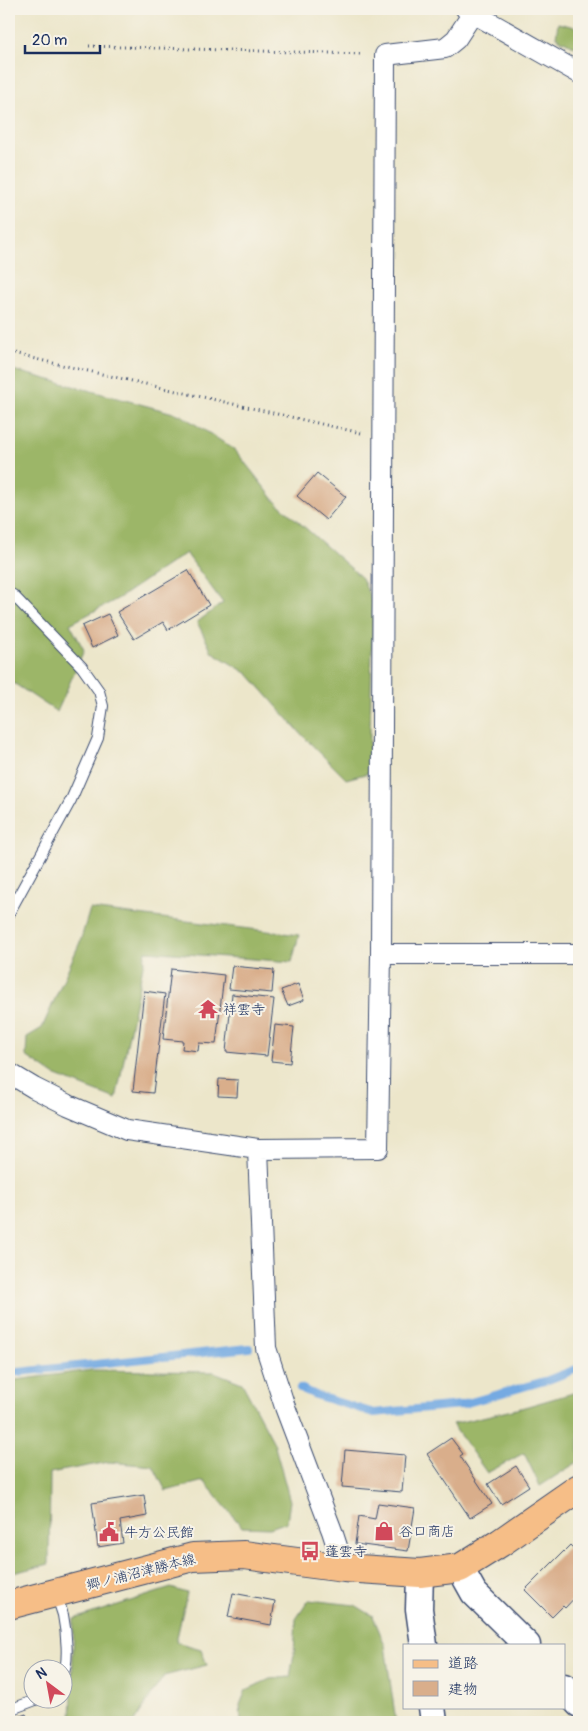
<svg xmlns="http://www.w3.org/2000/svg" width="588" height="1731" viewBox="0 0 588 1731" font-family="Pangolin,'Klee One',sans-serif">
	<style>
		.forest { fill: #9cb668; stroke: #5c7263 }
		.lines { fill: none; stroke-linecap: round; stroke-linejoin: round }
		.stream { stroke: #75aae2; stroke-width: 8 }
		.building { fill: #d9ae8b }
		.service-casing { stroke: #3a4a6e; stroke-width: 12 }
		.minor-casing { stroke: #3a4a6e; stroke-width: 22 }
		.tertiary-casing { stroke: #3a4a6e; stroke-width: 29 }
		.primary-casing { stroke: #3a4a6e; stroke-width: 30 }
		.path { stroke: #3a4a6e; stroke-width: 3; stroke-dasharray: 1 4; stroke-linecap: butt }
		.service { stroke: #fff; stroke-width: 10 }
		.minor { stroke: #fff; stroke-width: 20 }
		.tertiary { stroke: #fff; stroke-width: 26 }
		.primary { stroke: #f6be87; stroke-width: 28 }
		.labels { text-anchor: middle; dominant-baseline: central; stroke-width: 4; stroke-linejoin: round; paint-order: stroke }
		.poi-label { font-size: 14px; fill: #1b2f5e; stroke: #f7f3e8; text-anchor: start }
		.street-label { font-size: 14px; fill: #1b2f5e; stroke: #f7f3e8 }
	</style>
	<rect width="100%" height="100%" fill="#f7f3e8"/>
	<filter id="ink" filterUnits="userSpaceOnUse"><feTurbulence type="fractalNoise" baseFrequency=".02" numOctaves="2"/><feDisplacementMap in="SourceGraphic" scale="10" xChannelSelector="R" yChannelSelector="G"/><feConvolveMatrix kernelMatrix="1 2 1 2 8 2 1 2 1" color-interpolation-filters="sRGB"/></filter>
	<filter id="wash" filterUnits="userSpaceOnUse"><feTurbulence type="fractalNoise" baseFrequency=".0096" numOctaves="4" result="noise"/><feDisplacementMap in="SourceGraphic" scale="20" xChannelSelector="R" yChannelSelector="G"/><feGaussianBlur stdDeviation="1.12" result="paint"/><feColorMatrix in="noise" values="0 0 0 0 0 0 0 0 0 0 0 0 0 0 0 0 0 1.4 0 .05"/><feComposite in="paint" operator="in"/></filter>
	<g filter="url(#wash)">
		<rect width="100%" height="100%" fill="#ece6ca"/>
		<path class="forest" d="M 558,23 L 579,28 L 579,49 L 556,37 Z
			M 9,369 L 181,415 L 235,450 L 275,501 L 362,578 L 373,604 L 369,773 L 346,779 L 304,737 L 248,674 L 212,652 L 197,622 L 223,603 L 186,553 L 119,598 L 70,624 L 84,650 L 57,712 L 9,680 Z
			M 90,909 L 299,935 L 292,962 L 146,951 L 116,1099 L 54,1075 L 26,1056 L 27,1037 L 42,1028 L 80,942 Z
			M 92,1370 L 214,1372 L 242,1383 L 274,1443 L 290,1501 L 287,1522 L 270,1528 L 242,1527 L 204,1481 L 166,1491 L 153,1466 L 109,1462 L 50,1473 L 49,1564 L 9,1574 L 9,1381 Z
			M 573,1393 L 579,1394 L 579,1461 L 540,1486 L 524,1453 L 487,1473 L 452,1424 L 521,1408 Z
			M 171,1588 L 187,1593 L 176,1642 L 201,1649 L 207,1665 L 164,1676 L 134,1722 L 71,1722 L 74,1619 Z
			M 309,1600 L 355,1605 L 373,1616 L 385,1645 L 396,1722 L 241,1722 L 240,1705 L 246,1690 L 270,1679 L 290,1677 L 294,1654 L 296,1619 Z"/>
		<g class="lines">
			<path class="stream" d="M 9,1373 L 249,1348
				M 300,1388 L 318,1396 L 374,1413 L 460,1405 L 548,1380 L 579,1368"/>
		</g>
		<g id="blocks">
			<path class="building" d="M 317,473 L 346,497 L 326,520 L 297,496 Z
				M 188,570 L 209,605 L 168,630 L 163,622 L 134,639 L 117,612 Z
				M 108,614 L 118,635 L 92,648 L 82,626 Z
				M 232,966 L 274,970 L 272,993 L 229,989 Z
				M 171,969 L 224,975 L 216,1044 L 199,1043 L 198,1051 L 182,1049 L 183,1041 L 163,1039 Z
				M 298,984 L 304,1000 L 288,1006 L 281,990 Z
				M 144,991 L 165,994 L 153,1093 L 133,1091 Z
				M 232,994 L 274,999 L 267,1056 L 226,1052 Z
				M 275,1025 L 294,1027 L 290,1063 L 271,1061 Z
				M 219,1079 L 238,1080 L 237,1097 L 218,1096 Z
				M 451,1438 L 463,1454 L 460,1456 L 492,1504 L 470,1518 L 427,1454 Z
				M 345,1450 L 405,1455 L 402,1492 L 342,1487 Z
				M 516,1466 L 529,1486 L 501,1504 L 488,1484 Z
				M 144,1495 L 147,1516 L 120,1521 L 123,1543 L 98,1547 L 92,1503 Z
				M 378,1503 L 415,1508 L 408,1551 L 355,1544 L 359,1516 L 375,1519 Z
				M 570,1545 L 576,1551 L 579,1547 L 579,1590 L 577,1592 L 579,1593 L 565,1608 L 563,1606 L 552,1617 L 525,1590 Z
				M 233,1593 L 275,1601 L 271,1625 L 228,1617 Z
				M 26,1714 L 29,1722 L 9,1722 L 9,1720 Z"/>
		</g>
	</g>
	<g filter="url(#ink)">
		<use href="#blocks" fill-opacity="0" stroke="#3a4a6e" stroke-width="1"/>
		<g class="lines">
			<defs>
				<path id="service" d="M 9,593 L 13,595 L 82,667 L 99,691 L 103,706 L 98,738 L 71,800 L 9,913
					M 55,1593 C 58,1600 61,1608 63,1615 C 66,1630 70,1664 62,1677
					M 9,1710 L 41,1698"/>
				<path id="minor" d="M 466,9 L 579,73
					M 381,954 L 579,954
					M 9,1073 L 34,1088 L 68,1105 L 127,1130 L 258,1149 L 378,1148 L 381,954 L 385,55 L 445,48 L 456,39 L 473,13
					M 258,1149 L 266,1348 L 285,1407 L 332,1531 L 344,1568"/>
				<path id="tertiary" d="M 460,1568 L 474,1593 L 527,1645
					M 420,1573 L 419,1609 L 424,1645
					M 564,1687 L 579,1704
					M 432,1707 L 434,1722"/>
				<path id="primary" d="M 9,1605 L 193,1557 L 244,1555 L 344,1568 L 420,1573 L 460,1568 L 500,1543 L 579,1488"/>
			</defs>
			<use href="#service" class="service-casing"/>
			<use href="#minor" class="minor-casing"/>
			<use href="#tertiary" class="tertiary-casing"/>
			<use href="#primary" class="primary-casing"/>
			<path class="path" d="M 89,46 L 363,54
				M 9,353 L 361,433"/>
			<use href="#service" class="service"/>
			<use href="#minor" class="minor"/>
			<use href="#tertiary" class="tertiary"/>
			<use href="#primary" class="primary"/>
		</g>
	</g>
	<defs>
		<symbol id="temple-bare" viewBox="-9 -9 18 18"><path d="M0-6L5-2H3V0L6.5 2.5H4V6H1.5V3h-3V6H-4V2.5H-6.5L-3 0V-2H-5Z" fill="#d1495b" stroke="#f7f3e8" stroke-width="2.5" paint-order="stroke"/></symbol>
		<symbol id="shop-bare" viewBox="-9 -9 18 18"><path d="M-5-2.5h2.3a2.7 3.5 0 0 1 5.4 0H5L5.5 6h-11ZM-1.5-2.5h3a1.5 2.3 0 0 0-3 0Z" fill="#d1495b" stroke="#f7f3e8" stroke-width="2.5" paint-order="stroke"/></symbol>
		<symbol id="civic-bare" viewBox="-9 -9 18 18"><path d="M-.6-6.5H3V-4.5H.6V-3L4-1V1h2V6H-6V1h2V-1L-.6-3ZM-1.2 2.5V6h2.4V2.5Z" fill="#d1495b" stroke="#f7f3e8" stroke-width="2.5" paint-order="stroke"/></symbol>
		<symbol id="bus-bare" viewBox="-9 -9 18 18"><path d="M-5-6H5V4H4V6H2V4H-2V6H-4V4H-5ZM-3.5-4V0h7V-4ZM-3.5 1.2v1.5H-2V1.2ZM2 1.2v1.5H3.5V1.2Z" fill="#d1495b" stroke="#f7f3e8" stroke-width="2.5" paint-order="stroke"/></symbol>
	</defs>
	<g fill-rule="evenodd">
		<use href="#temple-bare" x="194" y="995" width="28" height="28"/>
		<use href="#shop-bare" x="370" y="1517" width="28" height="28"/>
		<use href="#civic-bare" x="95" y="1518" width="28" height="28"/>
		<use href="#bus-bare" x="296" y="1537" width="28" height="28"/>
	</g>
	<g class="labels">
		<g class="poi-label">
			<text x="223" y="1009">祥雲寺</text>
			<text x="399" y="1531">谷口商店</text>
			<text x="124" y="1532">牛方公民館</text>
			<text x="325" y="1551">蓬雲寺</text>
		</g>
		<g class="street-label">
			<text transform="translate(141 1572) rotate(-14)">郷ノ浦沼津勝本線</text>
		</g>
	</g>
	<rect width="588" height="1731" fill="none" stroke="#f7f3e8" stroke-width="30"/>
	<rect x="403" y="1644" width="162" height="65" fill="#f7f3e8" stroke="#9fa5b1"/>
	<rect x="413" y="1660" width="25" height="8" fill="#f6be87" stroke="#9fa5b1"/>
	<text x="448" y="1668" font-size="15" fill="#1b2f5e">道路</text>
	<rect x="413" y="1681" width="25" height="15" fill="#d9ae8b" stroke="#9fa5b1"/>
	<text x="448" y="1694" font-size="15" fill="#1b2f5e">建物</text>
	<g transform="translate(48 1684) rotate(328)"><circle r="24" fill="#f7f3e8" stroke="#9fa5b1"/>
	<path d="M0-4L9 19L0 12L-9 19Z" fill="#d1495b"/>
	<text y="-8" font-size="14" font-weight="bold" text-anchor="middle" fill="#1b2f5e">N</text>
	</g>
	<path d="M25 45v8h75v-8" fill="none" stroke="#1b2f5e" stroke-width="2.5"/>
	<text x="32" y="45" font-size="15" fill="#1b2f5e" stroke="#f7f3e8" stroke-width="4" paint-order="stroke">20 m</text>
</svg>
